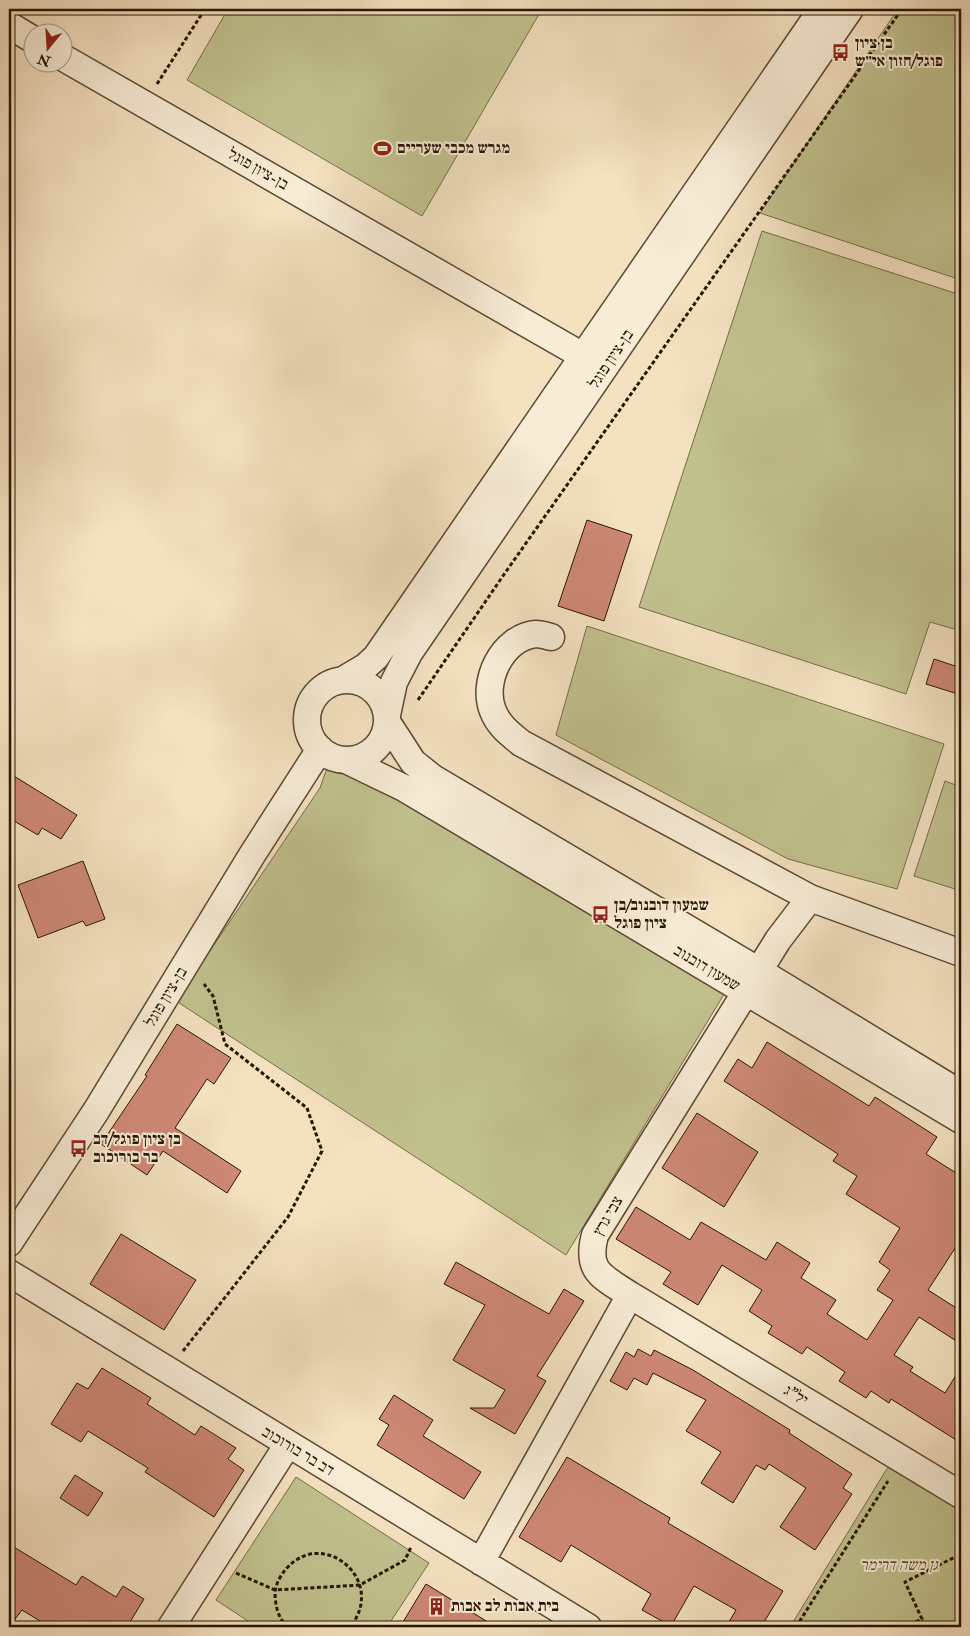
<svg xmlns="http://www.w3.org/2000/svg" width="970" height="1636" viewBox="0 0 970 1636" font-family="'IM FELL Double Pica','Frank Ruhl Libre',serif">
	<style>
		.green { fill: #c1c18e; stroke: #746c48 }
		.building { fill: #ce8876; stroke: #271601 }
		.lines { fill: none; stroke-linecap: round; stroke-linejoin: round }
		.minor-casing { stroke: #5a4931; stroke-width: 29 }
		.path { stroke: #271601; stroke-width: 3; stroke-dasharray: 4 2.5; stroke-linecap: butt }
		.minor { stroke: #f8ecd6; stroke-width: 26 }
		.labels { text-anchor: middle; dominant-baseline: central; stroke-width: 4; stroke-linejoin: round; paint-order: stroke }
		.poi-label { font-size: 16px; font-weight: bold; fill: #271601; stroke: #f8ecd6; text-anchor: start }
		.street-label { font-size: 16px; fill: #271601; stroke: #f8ecd6 }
		.park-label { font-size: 16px; font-style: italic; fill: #5d5232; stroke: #f8ecd6 }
	</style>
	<rect width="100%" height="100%" fill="#f4e1c0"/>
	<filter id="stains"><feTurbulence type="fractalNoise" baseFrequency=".004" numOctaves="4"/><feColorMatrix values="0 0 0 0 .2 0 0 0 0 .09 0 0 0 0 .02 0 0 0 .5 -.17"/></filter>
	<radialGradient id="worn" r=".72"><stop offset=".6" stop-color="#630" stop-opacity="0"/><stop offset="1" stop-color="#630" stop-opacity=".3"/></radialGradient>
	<path class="green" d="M 228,9 L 542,9 L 422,216 L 187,80 Z
		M 898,9 L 961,9 L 961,280 L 760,213 Z
		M 762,231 L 961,295 L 961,631 L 930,622 L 906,694 L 639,607 Z
		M 587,626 L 944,744 L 897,889 L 788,859 L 556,735 Z
		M 328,765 L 354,765 L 726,991 L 566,1255 L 176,1001 L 320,788 Z
		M 945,781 L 961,787 L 961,891 L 914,876 Z
		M 891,1462 L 961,1505 L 961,1627 L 790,1627 Z
		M 296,1477 L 429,1563 L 387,1627 L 257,1627 L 216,1600 Z"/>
	<path class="building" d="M 587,520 L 632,535 L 604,621 L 558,606 Z
		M 934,659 L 961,668 L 961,695 L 926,684 Z
		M 9,773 L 77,815 L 61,839 L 42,828 L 38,835 L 9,818 Z
		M 83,861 L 105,919 L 86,926 L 83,921 L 38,938 L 18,885 Z
		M 177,1024 L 231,1058 L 214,1084 L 207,1079 L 175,1128 L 241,1171 L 227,1193 L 163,1151 L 147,1175 L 101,1144 L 147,1076 L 145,1075 Z
		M 767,1042 L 869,1106 L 875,1097 L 937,1137 L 926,1154 L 961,1176 L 961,1239 L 928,1290 L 961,1311 L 961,1344 L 919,1317 L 894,1355 L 913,1367 L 910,1371 L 945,1393 L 961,1367 L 961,1443 L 891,1399 L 889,1403 L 871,1391 L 866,1398 L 839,1381 L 845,1372 L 807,1347 L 802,1354 L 768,1333 L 772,1326 L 749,1311 L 762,1290 L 722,1265 L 698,1305 L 663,1284 L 671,1272 L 616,1239 L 636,1207 L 690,1240 L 701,1222 L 766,1260 L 777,1242 L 810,1263 L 801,1278 L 836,1300 L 827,1314 L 867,1340 L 893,1300 L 877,1290 L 890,1270 L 879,1262 L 900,1228 L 846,1194 L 857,1176 L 833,1161 L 838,1154 L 724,1081 L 738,1059 L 752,1068 Z
		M 697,1113 L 758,1152 L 724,1207 L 662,1168 Z
		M 121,1234 L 196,1280 L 164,1330 L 90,1284 Z
		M 456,1262 L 549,1314 L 564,1289 L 584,1301 L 537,1376 L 546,1381 L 515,1434 L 470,1408 L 494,1408 L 505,1390 L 453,1360 L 485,1305 L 444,1284 Z
		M 638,1349 L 651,1356 L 654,1350 L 693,1370 L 790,1430 L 789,1433 L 852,1474 L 843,1488 L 852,1494 L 815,1550 L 780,1527 L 806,1488 L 769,1464 L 765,1470 L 756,1465 L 733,1503 L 701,1483 L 721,1452 L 686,1431 L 706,1400 L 653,1373 L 647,1385 L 634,1378 L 627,1390 L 610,1381 L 626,1352 L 634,1357 Z
		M 102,1368 L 151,1398 L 147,1404 L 195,1435 L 201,1426 L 236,1448 L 228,1459 L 244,1470 L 214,1517 L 145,1472 L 148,1468 L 88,1431 L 81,1442 L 51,1424 L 77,1383 L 88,1389 Z
		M 394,1395 L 433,1420 L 423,1436 L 481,1472 L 464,1499 L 377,1445 L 389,1425 L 379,1419 Z
		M 567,1457 L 670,1518 L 668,1523 L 783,1591 L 761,1627 L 726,1627 L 736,1610 L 694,1586 L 671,1626 L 642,1610 L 651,1594 L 571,1545 L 561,1562 L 519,1537 Z
		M 75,1475 L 103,1493 L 88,1516 L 60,1498 Z
		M 9,1544 L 76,1585 L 82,1576 L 116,1597 L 123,1586 L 144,1599 L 127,1627 L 50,1627 L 22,1610 L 9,1627 Z
		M 426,1584 L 496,1627 L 400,1627 Z"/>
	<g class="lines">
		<defs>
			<path id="minor" d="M 9,25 L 32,39
				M 62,57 L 583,356
				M 551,637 C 547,636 541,634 536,634 C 502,637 481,682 493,711 C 499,726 509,733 521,743 L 810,898 L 961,953
				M 343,680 L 365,667 L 376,657 L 822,9
				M307 720a40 40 0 1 1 80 0a40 40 0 1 1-80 0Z
				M 387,715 L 394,682 L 409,653 L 850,9
				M 387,722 L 413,762 L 433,778 L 759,971 L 961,1094
				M 346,760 L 404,788 L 961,1120
				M 9,1243 L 96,1111 L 252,855 L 320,749
				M 9,1273 L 588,1627
				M 630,1295 L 961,1495
				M 481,1562 L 630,1295 C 603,1277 585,1272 595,1235 L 778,940 L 810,898
				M 171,1627 L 288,1444"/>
		</defs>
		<use href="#minor" class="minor-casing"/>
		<path class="path" d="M 157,84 L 205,9
			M 418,700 L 505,573 L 902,9
			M 183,1351 L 288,1217 L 322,1151 L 307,1108 L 225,1044 L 213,996 L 204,984
			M 236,1573 L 275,1590 L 360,1585 L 405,1560 L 411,1547
			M 288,1627 C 278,1619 275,1605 275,1592 C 276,1583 281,1575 286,1569 C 323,1526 388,1581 350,1627
			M 796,1627 L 888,1481
			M 904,1627 L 922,1619 L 905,1582 L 961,1554"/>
		<use href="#minor" class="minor"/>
	</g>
	<defs>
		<symbol id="bus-bare" viewBox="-9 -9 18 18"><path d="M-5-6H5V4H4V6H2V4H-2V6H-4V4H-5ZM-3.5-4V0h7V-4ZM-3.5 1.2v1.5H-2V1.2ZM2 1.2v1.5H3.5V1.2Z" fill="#8f2418" stroke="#f8ecd6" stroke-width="2.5" paint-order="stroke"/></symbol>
		<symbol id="stadium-bare" viewBox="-9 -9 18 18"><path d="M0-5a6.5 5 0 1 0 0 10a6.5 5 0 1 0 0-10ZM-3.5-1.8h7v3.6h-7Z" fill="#8f2418" stroke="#f8ecd6" stroke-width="2.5" paint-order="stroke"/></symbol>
		<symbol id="building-bare" viewBox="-9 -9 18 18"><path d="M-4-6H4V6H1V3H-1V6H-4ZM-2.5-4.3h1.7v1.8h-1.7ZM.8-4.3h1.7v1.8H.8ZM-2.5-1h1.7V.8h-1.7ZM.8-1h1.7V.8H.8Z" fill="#8f2418" stroke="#f8ecd6" stroke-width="2.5" paint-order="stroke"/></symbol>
	</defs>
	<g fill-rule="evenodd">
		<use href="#bus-bare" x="828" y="40" width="25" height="25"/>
		<use href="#stadium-bare" x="370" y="136" width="25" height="25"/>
		<use href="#bus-bare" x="588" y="902" width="25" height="25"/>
		<use href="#bus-bare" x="66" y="1136" width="25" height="25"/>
		<use href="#building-bare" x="424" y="1594" width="25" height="25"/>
	</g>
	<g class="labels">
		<g class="poi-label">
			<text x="855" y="43">בן ציון<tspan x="855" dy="18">פוגל/חזון אי״ש</tspan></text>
			<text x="397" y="148">מגרש מכבי שעריים</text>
			<text x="614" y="905">שמעון דובנוב/בן<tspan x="614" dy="18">ציון פוגל</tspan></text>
			<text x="93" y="1139">בן ציון פוגל/דב<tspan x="93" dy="18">בר בורוכוב</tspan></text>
			<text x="451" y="1606">בית אבות לב אבות</text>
		</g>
		<g class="street-label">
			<text transform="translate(258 169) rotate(30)">בן-ציון פוגל</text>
			<text transform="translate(611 359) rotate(-56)">בן-ציון פוגל</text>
			<text transform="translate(707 968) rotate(31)">שמעון דובנוב</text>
			<text transform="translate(166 997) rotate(-59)">בן-ציון פוגל</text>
			<text transform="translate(608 1216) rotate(-60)">צבי גרץ</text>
			<text transform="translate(796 1395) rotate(31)">יל"ג</text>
			<text transform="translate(298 1451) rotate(31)">דב בר בורוכוב</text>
		</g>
		<g class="park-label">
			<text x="899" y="1565">גן משה דרימר</text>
		</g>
	</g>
	<rect width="970" height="1636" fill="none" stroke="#f4e1c0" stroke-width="30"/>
	<rect x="10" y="10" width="950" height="1616" fill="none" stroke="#271601" stroke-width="2.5"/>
	<rect x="15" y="15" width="940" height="1606" fill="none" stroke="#271601"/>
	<g transform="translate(48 48) rotate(198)"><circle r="24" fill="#f8ecd6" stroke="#a49681"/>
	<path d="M0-4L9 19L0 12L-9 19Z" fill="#8f2418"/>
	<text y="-8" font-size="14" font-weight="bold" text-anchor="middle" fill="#271601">N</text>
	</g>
	<rect width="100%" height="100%" filter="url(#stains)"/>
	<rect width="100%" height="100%" fill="url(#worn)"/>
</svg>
